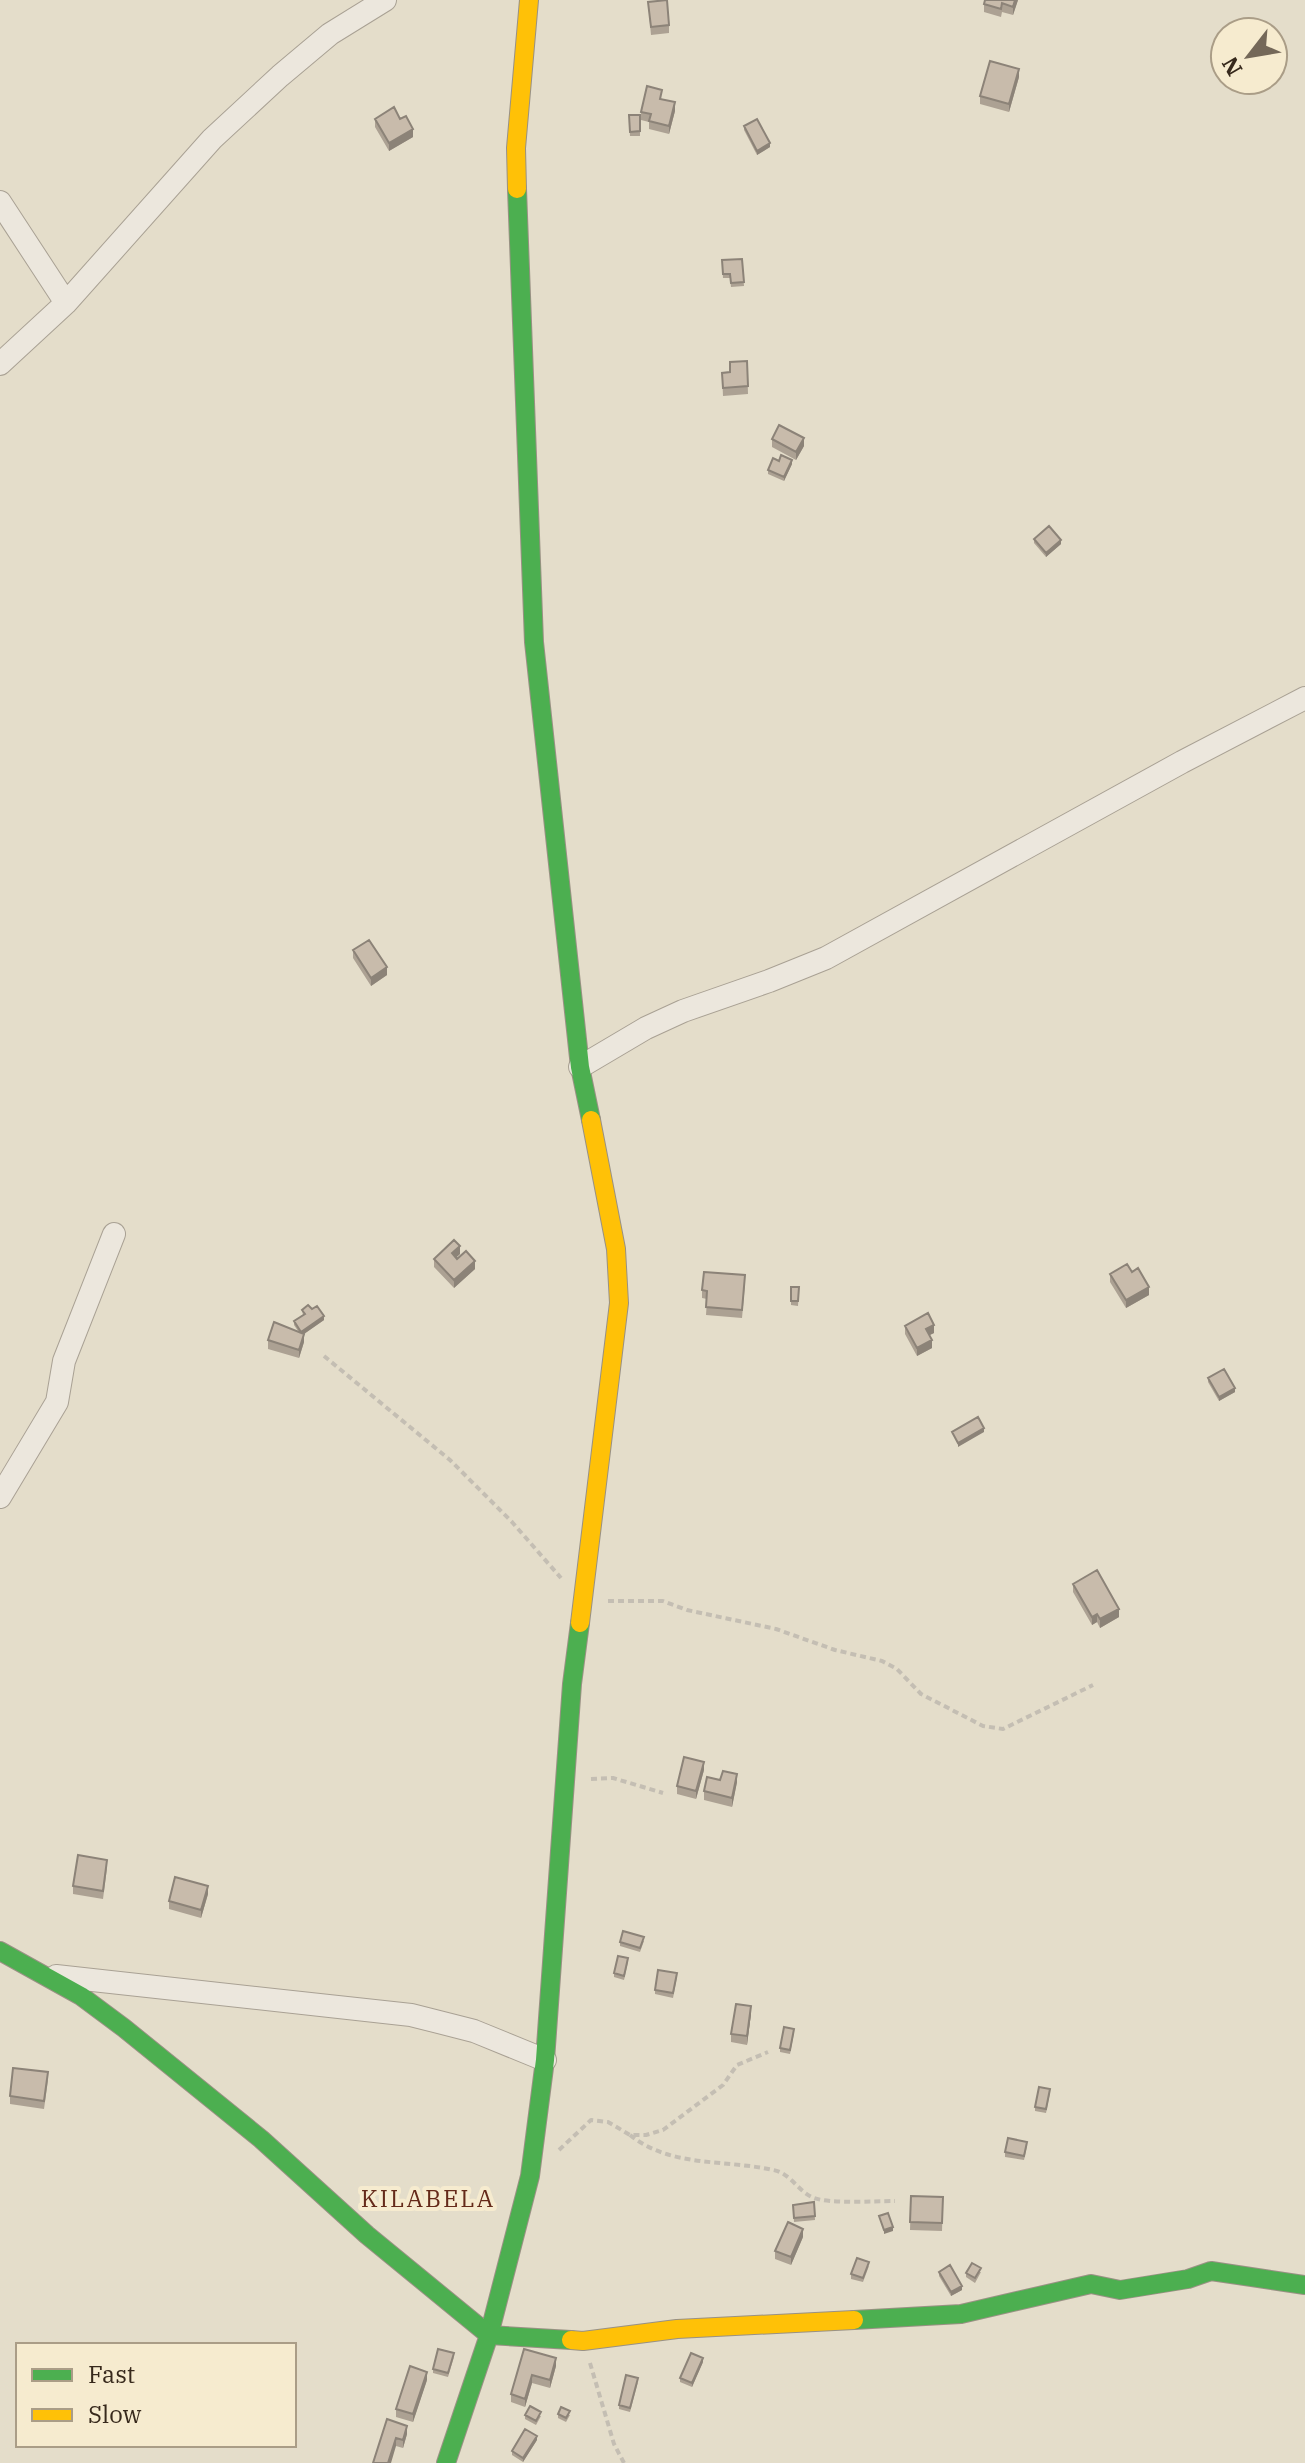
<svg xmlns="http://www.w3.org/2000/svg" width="1305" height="2463" viewBox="0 0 1305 2463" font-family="'IBM Plex Serif',serif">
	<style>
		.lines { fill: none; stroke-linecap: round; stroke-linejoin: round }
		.street-casing { stroke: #a9a194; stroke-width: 24 }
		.fast-casing { stroke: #999184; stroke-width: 20 }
		.slow-casing { stroke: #999184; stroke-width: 20 }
		.path { stroke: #c4beb3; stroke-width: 4; stroke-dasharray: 6 4; stroke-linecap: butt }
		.street { stroke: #ece7dd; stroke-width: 22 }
		.fast { stroke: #4caf50; stroke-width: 18 }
		.slow { stroke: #ffc107; stroke-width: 18 }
		.wall { fill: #aca193 }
		.shaded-wall { fill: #8c8378 }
		.building { fill: #c8bbab; stroke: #8c8378; stroke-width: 2 }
		.labels { text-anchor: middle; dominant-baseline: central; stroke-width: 8; stroke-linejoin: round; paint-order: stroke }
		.quarter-label { font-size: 24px; letter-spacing: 2px; fill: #652a1a; stroke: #f6ebcf }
	</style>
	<rect width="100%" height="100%" fill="#e4ddca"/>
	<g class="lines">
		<defs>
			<path id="street" d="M 0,202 L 66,303
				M 0,364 L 66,303 L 212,139 L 280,76 L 330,34 L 385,0
				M 580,1067 L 646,1028 L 683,1011 L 769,981 L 826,958 L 1182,762 L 1305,698
				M 0,1497 L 57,1402 L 64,1361 L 114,1234
				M 56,1976 L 411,2015 L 474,2031 L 545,2060"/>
			<path id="fast" d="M 517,189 L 534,642 L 580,1067 L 591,1120
				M 0,1951 L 81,1996 L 124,2028 L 261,2139 L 367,2235 L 489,2335 L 571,2340
				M 854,2320 L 961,2314 L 1091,2284 L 1120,2290 L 1188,2279 L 1211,2271 L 1305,2285
				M 446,2463 L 489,2335 L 530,2176 L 545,2060 L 572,1684 L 580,1623"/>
			<path id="slow" d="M 517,189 L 516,148 L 529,0
				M 580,1623 L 619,1303 L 616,1249 L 591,1120
				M 571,2340 L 583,2341 L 677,2329 L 854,2320"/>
		</defs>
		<use href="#street" class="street-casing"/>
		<use href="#fast" class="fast-casing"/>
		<use href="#slow" class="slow-casing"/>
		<path class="path" d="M 324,1356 L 450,1460 L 512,1522 L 561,1578
			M 608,1601 L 663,1601 L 687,1610 L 776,1629 L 835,1650 L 882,1661 L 897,1669 L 921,1694 L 983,1726 L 1003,1729 L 1093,1685
			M 591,1779 L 613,1778 L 663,1793
			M 630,2135 C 671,2168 724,2159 773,2170 C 791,2173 798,2192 814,2198 C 830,2204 875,2201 895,2201
			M 559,2150 L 591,2120 L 608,2122 L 630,2135 L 646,2135 L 663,2130 L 723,2085 L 737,2065 L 768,2052
			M 590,2363 L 614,2444 L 624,2463"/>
		<use href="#street" class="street"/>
		<use href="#fast" class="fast"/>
		<use href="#slow" class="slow"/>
	</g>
	<path class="wall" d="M 1018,0 L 1013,15 L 1002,12 L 1001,17 L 984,12 L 984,4 Z
		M 648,2 L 669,25 L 669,33 L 651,35 Z
		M 1019,77 L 1009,112 L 980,104 L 980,96 Z
		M 662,99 L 675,111 L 669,134 L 649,129 L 649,122 L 641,120 L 641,112 Z
		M 629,115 L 640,115 L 640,136 L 630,136 Z
		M 375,119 L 400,119 L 413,137 L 389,151 L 375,127 Z
		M 744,126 L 770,147 L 757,155 L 744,130 Z
		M 742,259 L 744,286 L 731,287 L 730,278 L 723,278 L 722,260 Z
		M 747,361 L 748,394 L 723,396 L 722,373 L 730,372 Z
		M 772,439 L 804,446 L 796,460 L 772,447 Z
		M 779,461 L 792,464 L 784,481 L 768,474 L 768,470 Z
		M 1034,539 L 1061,544 L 1046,557 L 1034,543 Z
		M 353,950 L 387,975 L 371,986 L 353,958 Z
		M 460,1254 L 456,1258 L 475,1269 L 454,1288 L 434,1267 L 434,1259 Z
		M 1132,1272 L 1149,1295 L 1126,1308 L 1110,1282 L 1110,1274 Z
		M 745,1284 L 742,1318 L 706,1315 L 707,1299 L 702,1298 L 702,1290 Z
		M 791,1287 L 799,1287 L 798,1306 L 791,1305 Z
		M 312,1309 L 324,1320 L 304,1334 L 304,1342 L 299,1358 L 268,1349 L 268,1340 L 298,1331 L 294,1325 L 294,1321 L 303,1315 L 302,1310 Z
		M 905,1326 L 934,1333 L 929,1335 L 932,1348 L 917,1356 L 905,1334 Z
		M 1208,1378 L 1235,1392 L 1219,1401 L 1208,1382 Z
		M 1073,1584 L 1119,1617 L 1100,1628 L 1097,1622 L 1092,1625 L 1073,1592 Z
		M 704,1770 L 696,1799 L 677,1794 L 677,1786 Z
		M 720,1780 L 737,1782 L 732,1807 L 704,1800 L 704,1791 Z
		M 107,1868 L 103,1899 L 73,1894 L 73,1886 Z
		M 208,1894 L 201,1918 L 169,1909 L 169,1901 Z
		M 644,1941 L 640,1952 L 620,1946 L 620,1942 Z
		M 628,1962 L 624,1980 L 614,1977 L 614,1973 Z
		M 677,1977 L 673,1998 L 655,1994 L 655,1990 Z
		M 751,2014 L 747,2045 L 731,2042 L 731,2034 Z
		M 794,2033 L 790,2054 L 780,2052 L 780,2048 Z
		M 48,2080 L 44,2109 L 10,2104 L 10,2096 Z
		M 1050,2093 L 1046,2113 L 1035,2111 L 1035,2107 Z
		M 1027,2146 L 1024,2160 L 1005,2157 L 1005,2152 Z
		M 911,2196 L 943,2197 L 942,2231 L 910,2230 Z
		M 814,2202 L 815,2220 L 794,2222 L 793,2205 Z
		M 803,2237 L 791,2265 L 775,2259 L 775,2251 Z
		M 869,2266 L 863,2282 L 851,2279 L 851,2274 Z
		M 939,2272 L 962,2290 L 951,2296 L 939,2276 Z
		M 981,2272 L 975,2283 L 966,2277 L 966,2273 Z
		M 524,2349 L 556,2366 L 550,2388 L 532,2383 L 525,2407 L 511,2402 L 511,2394 Z
		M 454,2357 L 448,2377 L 433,2373 L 433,2369 Z
		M 703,2362 L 692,2387 L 680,2382 L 680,2378 Z
		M 427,2380 L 413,2422 L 396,2417 L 396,2409 Z
		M 638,2382 L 630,2412 L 619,2409 L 619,2405 Z
		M 558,2414 L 570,2415 L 566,2422 L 558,2418 Z
		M 525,2415 L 541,2416 L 536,2425 L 525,2419 Z
		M 387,2419 L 407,2434 L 403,2448 L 396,2446 Z
		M 537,2440 L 523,2462 L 512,2455 L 512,2451 Z"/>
	<path class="shaded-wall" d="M 1015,0 L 1018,0 L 1013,15 L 1013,7 Z
		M 1019,69 L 1019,77 L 1009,112 L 1009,104 Z
		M 675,102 L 675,111 L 669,134 L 669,126 Z
		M 413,129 L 413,137 L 389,151 L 389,143 Z
		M 770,143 L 770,147 L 757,155 L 757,151 Z
		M 804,438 L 804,446 L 796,460 L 796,452 Z
		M 792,460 L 792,464 L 784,481 L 784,477 Z
		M 1061,540 L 1061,544 L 1046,557 L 1046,553 Z
		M 387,967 L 387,975 L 371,986 L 371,978 Z
		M 460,1246 L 460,1254 L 452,1261 L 452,1253 Z
		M 475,1261 L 475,1269 L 454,1288 L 454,1280 Z
		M 1149,1287 L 1149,1295 L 1126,1308 L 1126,1300 Z
		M 324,1316 L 324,1320 L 301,1336 L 301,1332 Z
		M 934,1325 L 934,1333 L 926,1337 L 926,1329 Z
		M 304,1334 L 304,1342 L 299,1358 L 299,1350 Z
		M 932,1340 L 932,1348 L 917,1356 L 917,1348 Z
		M 1235,1388 L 1235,1392 L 1219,1401 L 1219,1397 Z
		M 984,1428 L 984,1432 L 958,1447 L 958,1443 Z
		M 1119,1609 L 1119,1617 L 1100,1628 L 1100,1619 Z
		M 1097,1614 L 1097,1622 L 1092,1625 L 1092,1617 Z
		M 704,1762 L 704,1770 L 696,1799 L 696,1791 Z
		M 737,1774 L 737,1782 L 732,1807 L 732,1798 Z
		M 208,1886 L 208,1894 L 201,1918 L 201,1910 Z
		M 751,2006 L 751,2014 L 747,2045 L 747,2036 Z
		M 893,2227 L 893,2231 L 884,2234 L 884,2230 Z
		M 803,2229 L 803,2237 L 791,2265 L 791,2257 Z
		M 962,2286 L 962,2290 L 951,2296 L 951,2292 Z
		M 556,2358 L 556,2366 L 550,2388 L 550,2380 Z
		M 703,2358 L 703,2362 L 692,2387 L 692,2383 Z
		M 427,2372 L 427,2380 L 413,2422 L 413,2414 Z
		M 532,2375 L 532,2383 L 525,2407 L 525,2399 Z
		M 407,2426 L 407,2434 L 403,2448 L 403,2440 Z
		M 537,2436 L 537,2440 L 523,2462 L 523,2458 Z
		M 396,2438 L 396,2446 L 391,2463 L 388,2463 Z"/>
	<path class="building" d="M 667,0 L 669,25 L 651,27 L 648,2 Z
		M 985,0 L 1015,0 L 1013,7 L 1002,3 L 1001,9 L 984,4 Z
		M 990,61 L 1019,69 L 1009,104 L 980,96 Z
		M 647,86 L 662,90 L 660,99 L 675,102 L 669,126 L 649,121 L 651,114 L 641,112 Z
		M 394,107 L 400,119 L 406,116 L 413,129 L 389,143 L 375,119 Z
		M 629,115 L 640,115 L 640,131 L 630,132 Z
		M 757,119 L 770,143 L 757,151 L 744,126 Z
		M 742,259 L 744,282 L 731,283 L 730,274 L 723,274 L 722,260 Z
		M 747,361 L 748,386 L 723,388 L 722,373 L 730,372 L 730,362 Z
		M 779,425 L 804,438 L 796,452 L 772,439 Z
		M 781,455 L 792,460 L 784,477 L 768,470 L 773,458 L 779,461 Z
		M 1049,526 L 1061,540 L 1046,553 L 1034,539 Z
		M 369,940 L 387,967 L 371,978 L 353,950 Z
		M 454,1240 L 460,1246 L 452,1253 L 457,1259 L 466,1251 L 475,1261 L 454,1280 L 434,1259 Z
		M 1127,1264 L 1132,1272 L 1138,1268 L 1149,1287 L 1126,1300 L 1110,1274 Z
		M 704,1272 L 745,1275 L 742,1310 L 706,1307 L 707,1291 L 702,1290 Z
		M 791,1287 L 799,1287 L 798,1301 L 791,1301 Z
		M 308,1305 L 312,1309 L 317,1306 L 324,1316 L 301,1332 L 294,1321 L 305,1314 L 302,1310 Z
		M 928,1313 L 934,1325 L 926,1329 L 932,1340 L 917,1348 L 905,1326 Z
		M 274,1322 L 304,1334 L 299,1350 L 268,1340 Z
		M 1224,1369 L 1235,1388 L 1219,1397 L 1208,1378 Z
		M 978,1417 L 984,1428 L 958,1443 L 952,1432 Z
		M 1097,1570 L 1119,1609 L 1100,1619 L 1097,1614 L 1092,1617 L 1073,1584 Z
		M 684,1757 L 704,1762 L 696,1791 L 677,1786 Z
		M 723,1771 L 737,1774 L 732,1798 L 704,1791 L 707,1777 L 720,1780 Z
		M 78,1855 L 107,1860 L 103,1891 L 73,1886 Z
		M 175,1877 L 208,1886 L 201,1910 L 169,1901 Z
		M 623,1931 L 644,1937 L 640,1948 L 620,1942 Z
		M 618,1956 L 628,1958 L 624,1976 L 614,1973 Z
		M 658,1970 L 677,1973 L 673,1993 L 655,1990 Z
		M 736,2004 L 751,2006 L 747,2036 L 731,2034 Z
		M 784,2027 L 794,2029 L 790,2050 L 780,2048 Z
		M 13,2068 L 48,2072 L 44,2101 L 10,2096 Z
		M 1039,2087 L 1050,2089 L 1046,2109 L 1035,2107 Z
		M 1008,2138 L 1027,2142 L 1024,2156 L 1005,2152 Z
		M 911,2196 L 943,2197 L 942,2223 L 910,2222 Z
		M 814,2202 L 815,2216 L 794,2218 L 793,2205 Z
		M 888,2213 L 893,2227 L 884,2230 L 879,2216 Z
		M 788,2222 L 803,2229 L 791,2257 L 775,2251 Z
		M 857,2258 L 869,2262 L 863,2278 L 851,2274 Z
		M 972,2263 L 981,2268 L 975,2278 L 966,2273 Z
		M 950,2265 L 962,2286 L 951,2292 L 939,2272 Z
		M 438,2349 L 454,2353 L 448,2373 L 433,2369 Z
		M 524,2349 L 556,2358 L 550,2380 L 532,2375 L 525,2399 L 511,2394 Z
		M 691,2353 L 703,2358 L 692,2383 L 680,2378 Z
		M 410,2366 L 427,2372 L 413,2414 L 396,2409 Z
		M 626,2375 L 638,2378 L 630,2408 L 619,2405 Z
		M 530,2406 L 541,2412 L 536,2421 L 525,2415 Z
		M 561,2407 L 570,2411 L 566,2418 L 558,2414 Z
		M 387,2419 L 407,2426 L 403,2440 L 396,2438 L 388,2463 L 373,2463 Z
		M 525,2429 L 537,2436 L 523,2458 L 512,2451 Z"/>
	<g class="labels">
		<g class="quarter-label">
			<text x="428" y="2198">KILABELA</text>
		</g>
	</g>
	<rect x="16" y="2343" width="280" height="104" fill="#f6ebcf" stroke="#aa9d87" stroke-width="2"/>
	<rect x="32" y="2369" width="40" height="12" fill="#4caf50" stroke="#aa9d87" stroke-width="2"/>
	<text x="88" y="2383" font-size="24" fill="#37291c">Fast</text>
	<rect x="32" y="2409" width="40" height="12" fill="#ffc107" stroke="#aa9d87" stroke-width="2"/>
	<text x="88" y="2423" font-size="24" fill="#37291c">Slow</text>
	<g transform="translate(1249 56) rotate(239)"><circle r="38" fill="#f6ebcf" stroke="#aa9d87" stroke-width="2"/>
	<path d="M0-6L14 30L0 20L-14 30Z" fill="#746859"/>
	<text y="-12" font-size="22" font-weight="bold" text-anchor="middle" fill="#37291c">N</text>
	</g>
</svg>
